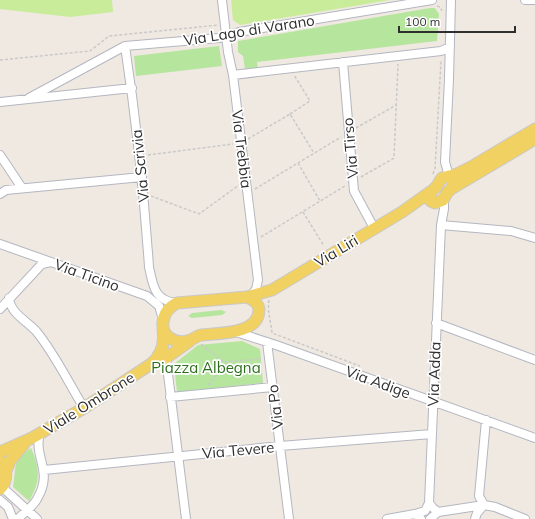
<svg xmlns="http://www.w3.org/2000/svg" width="535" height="519" viewBox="0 0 535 519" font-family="Mulish,sans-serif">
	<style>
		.green { fill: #b6e59e }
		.pitch { fill: #c9ec9a }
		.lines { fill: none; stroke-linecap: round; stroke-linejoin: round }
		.minor-casing { stroke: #b4b7c1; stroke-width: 10 }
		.major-casing { stroke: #c9c9c9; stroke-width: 13 }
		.path { stroke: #c9c9c9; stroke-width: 1.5; stroke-dasharray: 3 2; stroke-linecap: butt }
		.minor { stroke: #fff; stroke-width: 8 }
		.major { stroke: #f2d163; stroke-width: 11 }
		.labels { text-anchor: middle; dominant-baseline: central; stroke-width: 3.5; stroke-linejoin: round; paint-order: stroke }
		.street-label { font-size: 15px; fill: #2e2e2e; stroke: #fff }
		.park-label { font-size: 15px; fill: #2c6e1b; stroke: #fff }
	</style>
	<rect width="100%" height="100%" fill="#efe9e1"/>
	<path class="green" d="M 430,8 L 435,8 L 439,14 L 437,41 L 257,62 L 258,68 L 245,69 L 243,56 L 238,52 L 238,41 Z
		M 219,46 L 222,66 L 136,76 L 134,56 Z
		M 221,310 L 226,312 L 222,315 L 192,318 L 188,316 L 192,313 Z
		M 242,341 L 260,349 L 263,383 L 177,392 L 174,364 L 198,345 Z
		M 31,448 C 40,469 41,481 29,501 L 13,487 C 17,466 11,462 31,448 Z"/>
	<path class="pitch" d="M 0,0 L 112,0 L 113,12 L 70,17 L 0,9 Z
		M 231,0 L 390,0 L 240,25 L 233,20 Z"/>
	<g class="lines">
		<defs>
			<path id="minor" d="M 222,0 L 228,52 L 233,75 L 258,280 L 256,289 L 251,296
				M 525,0 L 535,0
				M 125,46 C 136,119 144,193 149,267 C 153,285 154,301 177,303
				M 343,62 L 354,191 L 374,228
				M 233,75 L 441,51 L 450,47
				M 29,98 L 125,46 L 219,38 L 239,32 L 432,0
				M 0,102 L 132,88
				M 0,155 L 22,188
				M 449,176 L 445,162 L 449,79 L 451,0
				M 0,194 L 6,190 L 142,177
				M 441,225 L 511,231 L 535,238
				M 0,244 L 147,296 L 159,306 L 163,319
				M 9,298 C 10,313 27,321 36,331 C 55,354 68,382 84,408
				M 0,309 L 39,267 L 42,264 L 51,262
				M 436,323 L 535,360
				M 236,332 L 276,345 L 535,438
				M 267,342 L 289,519
				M 166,358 L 186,519
				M 170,397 L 273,387
				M 44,470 L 280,446 L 432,434
				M 2,487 L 37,519
				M 0,500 L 8,507 L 13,519
				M 429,503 L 433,508 L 438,512 L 484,505 L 495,507 L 525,519
				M 484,505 L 479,496 L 486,420
				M 415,514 L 425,511 L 429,503 L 441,225 L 444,209 L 444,197
				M 18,519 C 24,512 33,507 37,499 C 54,471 33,458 40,433
				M 387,519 L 415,514 L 418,516 L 421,519
				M 430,519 L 438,512
				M 475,519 L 477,513 L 484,505"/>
			<path id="major" d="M 449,176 L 457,174 L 471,167 L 535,129
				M 451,189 L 454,185 L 453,179 L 449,176 L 442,178 C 440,180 439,183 437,186 C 432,191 422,199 435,203 L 443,200 L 447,193 L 451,189 L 535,139
				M 247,297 C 253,299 259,304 259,310 C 259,335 217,333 201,335 C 196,336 193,340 187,341 C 175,344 161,336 163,322 C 164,313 169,307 177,303 Z
				M 247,297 L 272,290 L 402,212 L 430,192
				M 155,363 L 166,358 L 190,341
				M 0,452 L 32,438 L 84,408 L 151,364 C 162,355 165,344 163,330
				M 0,461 C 7,470 8,481 0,489
				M 6,471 L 10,461 L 24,444"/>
		</defs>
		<use href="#minor" class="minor-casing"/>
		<use href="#major" class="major-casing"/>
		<path class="path" d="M 437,6 L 440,7 L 442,11
			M 0,60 L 90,51 L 109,36 L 218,25
			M 290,114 L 310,101 L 294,75
			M 356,128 L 396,105
			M 248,139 L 290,114 L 314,153
			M 148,155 L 233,144
			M 298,163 L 320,201
			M 433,174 L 435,168 L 441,61
			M 361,177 L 394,158 L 398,64
			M 255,189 L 341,137
			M 151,196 L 199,214 L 239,185
			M 303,212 L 324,246
			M 261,237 L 345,186
			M 269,300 C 267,311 271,322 272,333 L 360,366
			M 201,344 L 224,362 L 261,359
			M 208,385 L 228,362"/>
		<use href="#minor" class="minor"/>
		<use href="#major" class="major"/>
	</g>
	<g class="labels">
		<g class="street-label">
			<text transform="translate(249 30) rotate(-9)">Via Lago di Varano</text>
			<text transform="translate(350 148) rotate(-95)">Via Tirso</text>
			<text transform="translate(242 149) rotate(83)">Via Trebbia</text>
			<text transform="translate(140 166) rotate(-96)">Via Scrivia</text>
			<text transform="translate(336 251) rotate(-31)">Via Liri</text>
			<text transform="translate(87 275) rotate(20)">Via Ticino</text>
			<text transform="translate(434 374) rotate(-88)">Via Adda</text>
			<text transform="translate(378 382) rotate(20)">Via Adige</text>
			<text transform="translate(89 403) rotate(-32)">Viale Ombrone</text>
			<text transform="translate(275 407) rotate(-97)">Via Po</text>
			<text transform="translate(238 450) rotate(-5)">Via Tevere</text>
		</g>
		<g class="park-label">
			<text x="206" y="367">Piazza Albegna</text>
		</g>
	</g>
	<path d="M399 26v6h116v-6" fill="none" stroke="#2e2e2e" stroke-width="2"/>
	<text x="405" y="26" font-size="12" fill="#2e2e2e" stroke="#ffffff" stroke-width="3" paint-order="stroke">100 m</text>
</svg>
